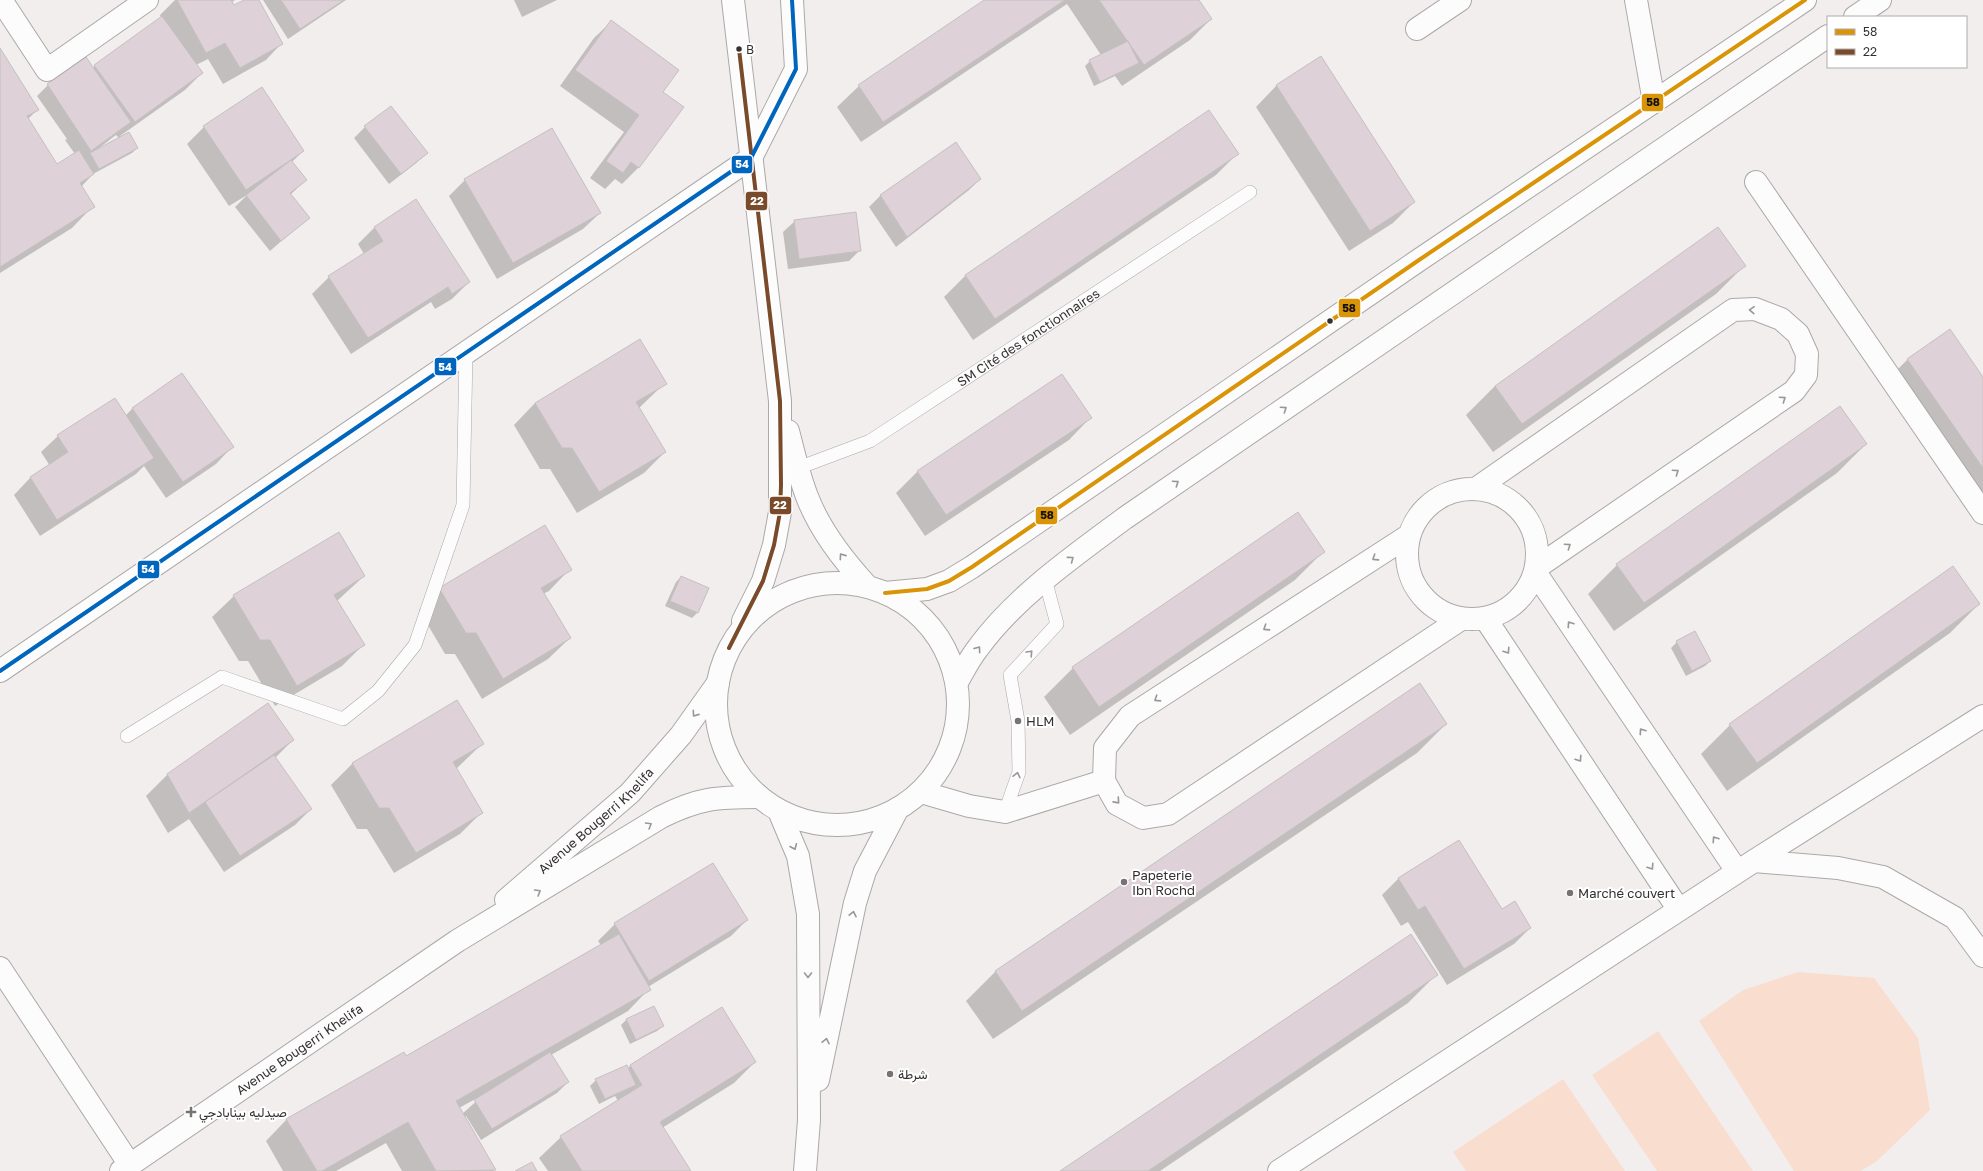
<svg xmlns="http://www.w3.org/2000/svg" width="1983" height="1171" viewBox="0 0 1983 1171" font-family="'Golos Text',Vazirmatn,sans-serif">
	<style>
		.green { fill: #f9ddcf }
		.shadow { fill: #0003; fill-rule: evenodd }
		.building { fill: #dfd1d8; stroke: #c4c0c1 }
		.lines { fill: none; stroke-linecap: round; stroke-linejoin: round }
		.service-casing { stroke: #aca8a8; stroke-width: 14 }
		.minor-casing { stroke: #aca8a8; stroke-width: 24 }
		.tertiary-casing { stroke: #aca8a8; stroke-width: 24 }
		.primary-casing { stroke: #aca8a8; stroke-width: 24 }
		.trunk-casing { stroke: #aca8a8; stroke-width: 24 }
		.service { stroke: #fdfcfc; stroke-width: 13 }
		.minor { stroke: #fdfcfc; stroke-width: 22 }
		.tertiary { stroke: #fdfcfc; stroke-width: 22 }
		.primary { stroke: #fdfcfc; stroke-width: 22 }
		.trunk { stroke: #fdfcfc; stroke-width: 22 }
		.bus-1-casing { stroke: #fff; stroke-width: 7 }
		.bus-2-casing { stroke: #fff; stroke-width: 7 }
		.bus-3-casing { stroke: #fff; stroke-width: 7 }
		.bus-1 { stroke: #da9407; stroke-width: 4 }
		.bus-2 { stroke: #7a4b2a; stroke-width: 4 }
		.bus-3 { stroke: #0065bd; stroke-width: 4 }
		.oneway { stroke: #989696 }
		.bus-dot { fill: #343031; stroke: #fff; stroke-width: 1.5 }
		.poi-dot { fill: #777273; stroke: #fff; stroke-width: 1.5 }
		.labels { text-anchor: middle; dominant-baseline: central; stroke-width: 4; stroke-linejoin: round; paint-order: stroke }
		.bus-label { font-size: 12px; fill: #343031; stroke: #fff; text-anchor: start }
		.street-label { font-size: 13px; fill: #343031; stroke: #fff }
		.poi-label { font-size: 13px; fill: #343031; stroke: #fff; text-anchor: start }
		.line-badge { stroke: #fff; stroke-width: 1.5 }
		.badge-label { font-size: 11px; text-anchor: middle; font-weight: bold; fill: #fff }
		.pale-badge-label { font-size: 11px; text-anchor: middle; font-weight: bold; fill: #111 }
	</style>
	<rect width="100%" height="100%" fill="#f3eeee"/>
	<path class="green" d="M 1798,972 L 1874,978 L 1918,1038 L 1930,1110 L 1877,1161 L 1861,1171 L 1794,1171 L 1699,1021 L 1743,990 Z
		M 1658,1031 L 1753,1171 L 1657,1171 L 1592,1075 Z
		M 1563,1079 L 1625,1171 L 1466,1171 L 1453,1152 Z"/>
	<path class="shadow" d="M 175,0 L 235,0 L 232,2 L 234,7 L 246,0 L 258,0 L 282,43 L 266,60 L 223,84 L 208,59 L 196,65 L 202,73 L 185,90 L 120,136 L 137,148 L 132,153 L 93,174 L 81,187 L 93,206 L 72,228 L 0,273 L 0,50 L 38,109 L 28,119 L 57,165 L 75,154 L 65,140 L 67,139 L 37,96 L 48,85 L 92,68 L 161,18 L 160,15 ZM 116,135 L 119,138 L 99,149 L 99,148 Z
		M 263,0 L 346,0 L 288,39 Z
		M 514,0 L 557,0 L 522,17 Z
		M 986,0 L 1198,0 L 1211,19 L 1190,40 L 1122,86 L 1115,76 L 1094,86 L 1085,66 L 1090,61 L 1101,55 L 1067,4 L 861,142 L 837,107 L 859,86 Z
		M 611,22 L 661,92 L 639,167 L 622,184 L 615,179 L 605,189 L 590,178 L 624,132 L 560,86 L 594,38 Z
		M 1277,85 L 1414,202 L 1393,223 L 1349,251 L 1256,107 Z
		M 1208,111 L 1237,154 L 1216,175 L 973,340 L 944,297 L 965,276 Z
		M 204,127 L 303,151 L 292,162 L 306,180 L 290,195 L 308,218 L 270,251 L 235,207 L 247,195 L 229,206 L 187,144 Z
		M 365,127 L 427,153 L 415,164 L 389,184 L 354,138 Z
		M 955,143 L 980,179 L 969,190 L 896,247 L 869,207 L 880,196 Z
		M 465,180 L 600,213 L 583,229 L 497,279 L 449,196 Z
		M 416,201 L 469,282 L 452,299 L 435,309 L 431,302 L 351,354 L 312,294 L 329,277 L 364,254 L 358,244 L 374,228 Z
		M 795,221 L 860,250 L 849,261 L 788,269 L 783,232 Z
		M 1745,265 L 1716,294 L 1493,452 L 1466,415 L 1495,386 Z
		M 1907,360 L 1983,379 L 1983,520 L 1886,381 Z
		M 182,374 L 232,447 L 216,464 L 166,498 L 144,466 L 136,474 L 40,536 L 14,495 L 30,478 L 50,466 L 41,452 L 58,436 L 125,416 L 132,409 Z
		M 1062,376 L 1090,418 L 1069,440 L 925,536 L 896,493 L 917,472 Z
		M 665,383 L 639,408 L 665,452 L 644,473 L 577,513 L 550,469 L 540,469 L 514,425 L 535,403 Z
		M 1866,444 L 1837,473 L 1614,631 L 1588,594 L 1617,565 Z
		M 1298,514 L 1324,551 L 1295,580 L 1070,735 L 1044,697 L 1073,668 Z
		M 1953,567 L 1979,604 L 1950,633 L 1727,791 L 1701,754 L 1730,725 Z
		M 570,569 L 549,591 L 543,594 L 570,638 L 548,659 L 482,699 L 455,654 L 445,654 L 419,610 L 440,589 Z
		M 364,576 L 337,601 L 363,645 L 342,666 L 275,706 L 248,661 L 239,661 L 212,617 L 234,596 Z
		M 681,577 L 708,589 L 697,613 L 692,618 L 665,606 L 676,582 Z
		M 1695,632 L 1710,661 L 1705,666 L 1686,676 L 1671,648 L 1677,642 Z
		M 1420,684 L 1446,724 L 1417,753 L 993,1039 L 966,1001 L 995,972 Z
		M 457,701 L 482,744 L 456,769 L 482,812 L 460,834 L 394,873 L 367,829 L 357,829 L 331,785 L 352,764 Z
		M 293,740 L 275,758 L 311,809 L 295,825 L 224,872 L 189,819 L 168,833 L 146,796 L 167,775 Z
		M 712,864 L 747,920 L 731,936 L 648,987 L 649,989 L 628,1011 L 551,1055 L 568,1082 L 557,1093 L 481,1140 L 466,1116 L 464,1117 L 494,1171 L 402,1171 L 386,1143 L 336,1171 L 283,1171 L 266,1141 L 287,1119 L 405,1057 L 601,945 L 598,941 L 615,924 ZM 479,1097 L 480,1098 L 462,1114 L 459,1108 Z
		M 1399,878 L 1501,911 L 1530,928 L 1514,944 L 1447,985 L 1408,922 L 1401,926 L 1382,895 Z
		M 1437,974 L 1408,1003 L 1160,1171 L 1062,1171 Z
		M 654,1007 L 663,1026 L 657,1031 L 630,1044 L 621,1025 L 626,1020 Z
		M 755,1062 L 734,1083 L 662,1128 L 690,1171 L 548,1171 L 539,1158 L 561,1137 L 618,1101 L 615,1096 L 599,1104 L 590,1086 L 596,1080 L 628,1068 L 631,1065 Z"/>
	<path class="building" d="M 177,0 L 231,0 L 234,5 L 244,0 L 259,0 L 283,44 L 240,68 L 225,43 L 206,53 Z
		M 281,0 L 344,0 L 300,29 Z
		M 984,0 L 1065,0 L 883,122 L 858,85 Z
		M 1099,0 L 1199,0 L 1212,19 L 1144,65 Z
		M 162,16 L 203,73 L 135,122 L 94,65 Z
		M 611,20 L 679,70 L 663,92 L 684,107 L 639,168 L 631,162 L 623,173 L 606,161 L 639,115 L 575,70 Z
		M 1128,41 L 1139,63 L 1100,82 L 1089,60 Z
		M 0,48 L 39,110 L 27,116 L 57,164 L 79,150 L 94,174 L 80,183 L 95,207 L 0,267 Z
		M 1321,56 L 1415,202 L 1370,231 L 1276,85 Z
		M 86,57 L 131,122 L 91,151 L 47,84 Z
		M 262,87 L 304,151 L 246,190 L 203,126 Z
		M 391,106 L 428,153 L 401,174 L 364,126 Z
		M 1209,110 L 1239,154 L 995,319 L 965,275 Z
		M 552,128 L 601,213 L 513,263 L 464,179 Z
		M 129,132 L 138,148 L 99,169 L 90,153 Z
		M 956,142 L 981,179 L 907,237 L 880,195 Z
		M 291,160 L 307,180 L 290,193 L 310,218 L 281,241 L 246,195 Z
		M 416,199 L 470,282 L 452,294 L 448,287 L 368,338 L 328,276 L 383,241 L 374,227 Z
		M 856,212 L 861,251 L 799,259 L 794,220 Z
		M 1718,227 L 1746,266 L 1522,424 L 1495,386 Z
		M 1950,329 L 1983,377 L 1983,468 L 1907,359 Z
		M 640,339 L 667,384 L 636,402 L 666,452 L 599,492 L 572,448 L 562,448 L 535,403 Z
		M 182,373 L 234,447 L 183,482 L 132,408 Z
		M 1062,374 L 1092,418 L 946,515 L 917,471 Z
		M 115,398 L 154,458 L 57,520 L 30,477 L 68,452 L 57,435 Z
		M 1840,406 L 1867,444 L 1644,603 L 1616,564 Z
		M 1298,512 L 1325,552 L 1099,707 L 1072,667 Z
		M 545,525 L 572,570 L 541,588 L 571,638 L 503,679 L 476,633 L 466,633 L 439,588 Z
		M 339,532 L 365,576 L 334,595 L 365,645 L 297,686 L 270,640 L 260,640 L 233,595 Z
		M 1953,566 L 1980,604 L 1757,763 L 1729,724 Z
		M 681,576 L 709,588 L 698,613 L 670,601 Z
		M 1695,631 L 1711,661 L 1692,671 L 1676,641 Z
		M 1420,683 L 1447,724 L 1022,1011 L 995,971 Z
		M 457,700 L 484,744 L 453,762 L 483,813 L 416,853 L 389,808 L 379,808 L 352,763 Z
		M 268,703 L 294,740 L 189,813 L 167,774 Z
		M 274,755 L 312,809 L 240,856 L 205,802 Z
		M 1459,840 L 1502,909 L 1515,901 L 1531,928 L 1464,969 L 1425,906 L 1418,910 L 1398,878 Z
		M 713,863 L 748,920 L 649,981 L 614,923 Z
		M 619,934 L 651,990 L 456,1101 L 496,1170 L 436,1171 L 408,1122 L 322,1171 L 317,1171 L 286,1119 L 404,1052 L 406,1056 Z
		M 1411,934 L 1438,975 L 1148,1171 L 1060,1171 Z
		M 654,1006 L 664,1026 L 636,1040 L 626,1019 Z
		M 722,1007 L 756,1062 L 660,1122 L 691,1171 L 582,1171 L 560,1136 L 642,1085 L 630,1065 Z
		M 550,1052 L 569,1082 L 492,1129 L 474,1100 Z
		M 627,1065 L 636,1085 L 605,1099 L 595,1079 Z
		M 532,1162 L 537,1171 L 515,1171 Z"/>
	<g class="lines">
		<defs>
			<g id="service">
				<path id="s1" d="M 798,468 L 870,441 L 1250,192"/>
				<path d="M 127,736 L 222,677 L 343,719 L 378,691 L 415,645 L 463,505 L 466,353"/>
				<path d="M 1005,812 L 1019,772 L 1018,721 L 1010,675 L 1057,624 L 1045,579"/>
			</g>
			<path id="minor" d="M 1,0 L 47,70 L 147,0
				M 1636,0 L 1654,102
				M 1417,29 L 1460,0
				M 1756,182 L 1983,513
				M 1477,488 L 1733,310 L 1755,309 L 1781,319 L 1798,334 L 1807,354 L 1806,375 L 1794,391 L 1536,568
				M1407 554a65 65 0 1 1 130 0a65 65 0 1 1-130 0Z
				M 1408,536 L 1130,716 L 1105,748 L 1104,781 L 1117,804 L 1143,818 L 1168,814 L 1461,619
				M 1535,572 L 1737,871
				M 1485,618 L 1679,910
				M 0,671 L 751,158 L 796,69 L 792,0
				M 921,792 L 969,806 L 1005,812 L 1104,781
				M 1754,861 L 1838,868 L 1883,877 L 1955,918 L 1983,956
				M 0,968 L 130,1165
				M 1279,1171 L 1754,861 L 1983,716"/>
			<path id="tertiary" d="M 733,0 L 780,401 L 780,512 L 774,545 L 763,581 L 743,621
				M 788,431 C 794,454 799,477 808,499 C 821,532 844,561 867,586
				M716 704a121 121 0 1 1 242 0a121 121 0 1 1-242 0Z
				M 779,811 L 798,856 L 808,914 L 809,1120 L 805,1171
				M 818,1080 L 855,903 L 865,871 L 897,810"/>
			<g id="primary">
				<path id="s2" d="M 506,900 L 630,793 L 681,735 L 718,683"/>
				<path id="s3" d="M 121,1171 L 457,941 L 661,817 C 699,798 717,797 758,797"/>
			</g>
			<path id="trunk" d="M 1855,17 L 1880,0
				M 885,593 L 927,589 L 949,581 L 972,567 L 1419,260 L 1805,0
				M 957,682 C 964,670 970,658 978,648 C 1016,596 1074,556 1125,518 L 1828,36"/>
		</defs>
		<use href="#service" class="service-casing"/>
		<use href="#minor" class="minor-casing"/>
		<use href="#tertiary" class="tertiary-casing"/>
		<use href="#primary" class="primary-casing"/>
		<use href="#trunk" class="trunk-casing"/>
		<use href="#service" class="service"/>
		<use href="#minor" class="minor"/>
		<use href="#tertiary" class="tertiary"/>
		<use href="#primary" class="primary"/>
		<use href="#trunk" class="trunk"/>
		<defs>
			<path id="bus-1" d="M 885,593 L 927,589 L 949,581 L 972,567 L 1419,260 L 1805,0"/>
			<path id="bus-2" d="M 729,648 L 763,581 L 774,545 L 780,512 L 781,485 L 780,401 L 739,49"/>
			<path id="bus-3" d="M 0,671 L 751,158 L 796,69 L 792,0"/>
		</defs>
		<use href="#bus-1" class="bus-1-casing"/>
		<use href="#bus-2" class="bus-2-casing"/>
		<use href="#bus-3" class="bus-3-casing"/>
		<use href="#bus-1" class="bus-1"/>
		<use href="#bus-2" class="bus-2"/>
		<use href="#bus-3" class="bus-3"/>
	</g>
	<defs><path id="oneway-chevron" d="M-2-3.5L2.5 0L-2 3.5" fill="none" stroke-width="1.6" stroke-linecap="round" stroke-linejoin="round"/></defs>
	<g class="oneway">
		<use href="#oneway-chevron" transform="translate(1752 310) rotate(-177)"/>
		<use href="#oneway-chevron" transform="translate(1783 399) rotate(-34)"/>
		<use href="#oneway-chevron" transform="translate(1284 409) rotate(-34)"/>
		<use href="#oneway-chevron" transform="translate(1676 472) rotate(-34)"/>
		<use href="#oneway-chevron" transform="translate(1176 483) rotate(-34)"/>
		<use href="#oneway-chevron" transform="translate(1568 546) rotate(-34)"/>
		<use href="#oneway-chevron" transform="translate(842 556) rotate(-125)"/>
		<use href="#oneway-chevron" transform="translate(1375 558) rotate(147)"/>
		<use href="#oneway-chevron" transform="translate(1071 559) rotate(-37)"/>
		<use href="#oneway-chevron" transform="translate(1570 624) rotate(-124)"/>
		<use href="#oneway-chevron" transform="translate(1266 628) rotate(147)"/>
		<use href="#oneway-chevron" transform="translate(978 649) rotate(-54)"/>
		<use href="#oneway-chevron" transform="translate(1507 651) rotate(56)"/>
		<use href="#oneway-chevron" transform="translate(1030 653) rotate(-47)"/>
		<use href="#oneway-chevron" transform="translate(1157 699) rotate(147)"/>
		<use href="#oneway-chevron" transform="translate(695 714) rotate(125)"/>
		<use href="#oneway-chevron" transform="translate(1642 731) rotate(-124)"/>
		<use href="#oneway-chevron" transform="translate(1579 759) rotate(56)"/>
		<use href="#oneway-chevron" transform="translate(1017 775) rotate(-77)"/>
		<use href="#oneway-chevron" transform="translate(1117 801) rotate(48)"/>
		<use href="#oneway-chevron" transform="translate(649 825) rotate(-31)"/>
		<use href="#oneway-chevron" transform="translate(1715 839) rotate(-124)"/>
		<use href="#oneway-chevron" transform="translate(794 847) rotate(67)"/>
		<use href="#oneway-chevron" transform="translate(1651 867) rotate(56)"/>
		<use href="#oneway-chevron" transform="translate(538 892) rotate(-31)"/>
		<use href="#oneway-chevron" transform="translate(853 914) rotate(-78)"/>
		<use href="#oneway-chevron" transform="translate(808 975) rotate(90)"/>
		<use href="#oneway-chevron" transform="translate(826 1041) rotate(-78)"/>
	</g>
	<g class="bus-dot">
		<circle cx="739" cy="49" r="3.5"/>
		<circle cx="1330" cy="321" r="3.5"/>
	</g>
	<g class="poi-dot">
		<circle cx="1018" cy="721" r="4"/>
		<circle cx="1124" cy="882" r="4"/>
		<circle cx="1570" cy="893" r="4"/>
		<circle cx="890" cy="1074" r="4"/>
		<path d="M189 1106h4v4h4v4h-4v4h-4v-4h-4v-4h4z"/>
	</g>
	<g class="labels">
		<g class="bus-label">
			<text x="746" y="49">B</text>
		</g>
		<g class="street-label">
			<text stroke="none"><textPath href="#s1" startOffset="266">SM Cité des fonctionnaires</textPath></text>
			<text stroke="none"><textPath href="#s2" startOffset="120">Avenue Bougerri Khelifa</textPath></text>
			<text stroke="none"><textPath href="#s3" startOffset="216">Avenue Bougerri Khelifa</textPath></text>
		</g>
		<g class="poi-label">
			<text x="1026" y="721">HLM</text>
			<text x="1132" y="875">Papeterie<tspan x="1132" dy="15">Ibn Rochd</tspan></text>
			<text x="1578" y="893">Marché couvert</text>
			<text x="898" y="1074">شرطة</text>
			<text x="199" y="1112">صيدليه بينابادجي</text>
		</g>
	</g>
	<g class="line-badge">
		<rect x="1641" y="93" width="23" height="19" rx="4" fill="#da9407"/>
		<rect x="731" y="155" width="22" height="19" rx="4" fill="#0065bd"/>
		<rect x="745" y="191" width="23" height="20" rx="4" fill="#7a4b2a"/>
		<rect x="1338" y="298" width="23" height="20" rx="4" fill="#da9407"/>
		<rect x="434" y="357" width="23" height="19" rx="4" fill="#0065bd"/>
		<rect x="769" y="496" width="23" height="19" rx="4" fill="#7a4b2a"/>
		<rect x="1035" y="506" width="23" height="19" rx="4" fill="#da9407"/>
		<rect x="137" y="560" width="23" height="19" rx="4" fill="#0065bd"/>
	</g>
	<g class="badge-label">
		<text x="742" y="168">54</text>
		<text x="757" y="205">22</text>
		<text x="445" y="371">54</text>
		<text x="780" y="509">22</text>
		<text x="148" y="573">54</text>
	</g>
	<g class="pale-badge-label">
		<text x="1653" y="106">58</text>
		<text x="1349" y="312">58</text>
		<text x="1047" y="519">58</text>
	</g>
	<rect x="1827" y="16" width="140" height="52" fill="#ffffff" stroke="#aeacad"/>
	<rect x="1835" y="29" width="20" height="6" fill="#da9407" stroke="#aeacad"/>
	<text x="1863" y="36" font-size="12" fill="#343031">58</text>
	<rect x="1835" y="49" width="20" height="6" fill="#7a4b2a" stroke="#aeacad"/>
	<text x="1863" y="56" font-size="12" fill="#343031">22</text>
</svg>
